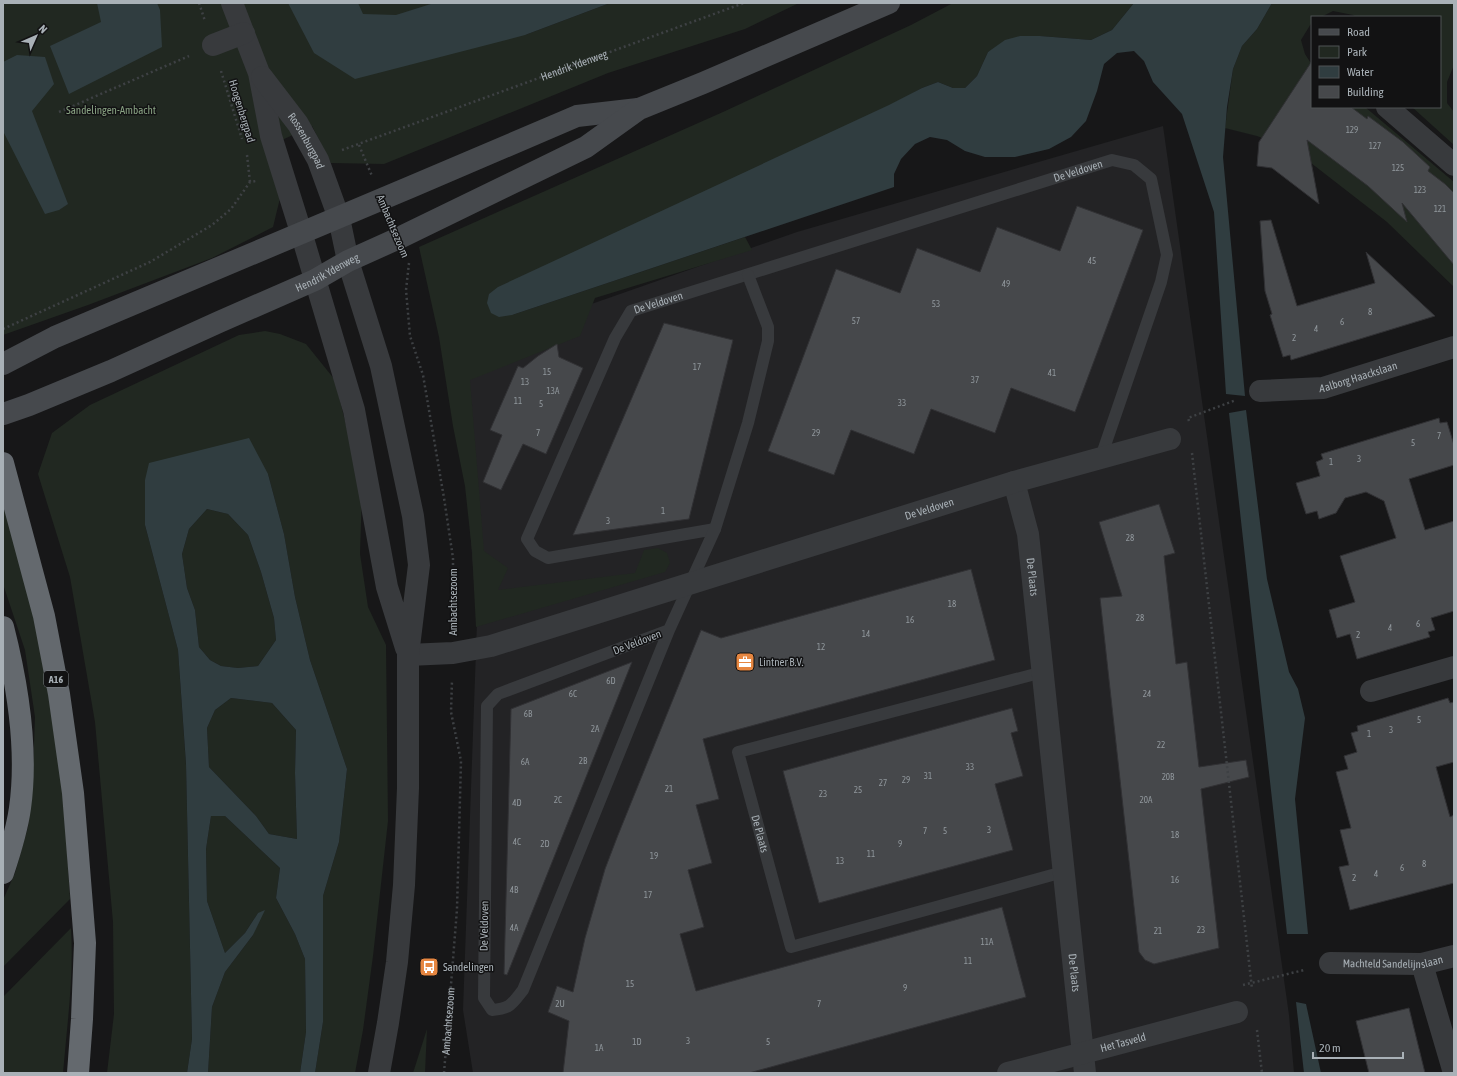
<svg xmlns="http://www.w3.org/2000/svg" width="1457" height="1076" viewBox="0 0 1457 1076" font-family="'Asap Condensed',sans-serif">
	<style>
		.built { fill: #232325 }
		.green { fill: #212821 }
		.water { fill: #303d40; fill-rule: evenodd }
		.building { fill: #46484b; stroke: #313134 }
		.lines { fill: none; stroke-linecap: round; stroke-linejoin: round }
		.path { stroke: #3e4144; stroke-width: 2.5; stroke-dasharray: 2 3; stroke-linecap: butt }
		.service { stroke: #383a3d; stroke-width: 12 }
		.minor { stroke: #383a3d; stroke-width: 22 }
		.tertiary { stroke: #383a3d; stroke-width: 22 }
		.secondary { stroke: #46494d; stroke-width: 22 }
		.motorway { stroke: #64696e; stroke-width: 22 }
		.labels { text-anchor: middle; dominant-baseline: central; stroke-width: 3; stroke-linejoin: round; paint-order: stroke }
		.number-label { font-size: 9px; fill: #90979c }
		.shield { fill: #121213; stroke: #7c8186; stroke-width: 1 }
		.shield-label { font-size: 10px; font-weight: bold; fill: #a9b1b7 }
		.street-label { font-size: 11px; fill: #a9b1b7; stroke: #121213 }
		.park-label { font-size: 11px; fill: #88a182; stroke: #121213 }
		.poi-label { font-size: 11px; fill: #a9b1b7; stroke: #121213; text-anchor: start }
	</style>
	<rect width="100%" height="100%" fill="#171718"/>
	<path class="built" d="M 1163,126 L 1289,1015 L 1294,1073 L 473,1073 L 463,1010 L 477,622 L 457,351 L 797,232 Z"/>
	<path class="green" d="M 3,3 L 574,3 L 525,35 L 610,3 L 799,3 L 745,29 L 608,73 L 384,164 L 331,163 L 312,126 L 267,147 L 281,194 L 273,227 L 212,258 L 88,305 L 3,335 Z
		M 953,3 L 1134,3 L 1112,30 L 1091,40 L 1040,36 L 1020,36 L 988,52 L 977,76 L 965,88 L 953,88 L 938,82 L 922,88 L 512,315 L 745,237 L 752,250 L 595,298 L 580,336 L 470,380 L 484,551 L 508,568 L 498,590 L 635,573 L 644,550 L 658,548 L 667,553 L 670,563 L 665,572 L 476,627 L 472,551 L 465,486 L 453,426 L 439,337 L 419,247 L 723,112 L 911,25 Z
		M 1272,3 L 1454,3 L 1454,65 L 1447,82 L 1447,103 L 1454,112 L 1454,145 L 1412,107 L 1440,107 L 1440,17 L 1356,17 L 1353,15 L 1333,11 L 1321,17 L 1312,17 L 1312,22 L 1301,40 L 1305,54 L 1312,65 L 1312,107 L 1365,107 L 1454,182 L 1454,287 L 1387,222 L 1311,163 L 1281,145 L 1257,136 L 1225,128 L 1233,69 L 1242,46 L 1257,29 Z
		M 265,331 L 280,334 L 306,344 L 335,380 L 362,491 L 360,554 L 368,607 L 386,645 L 388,821 L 373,956 L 363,1030 L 355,1073 L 315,1073 L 323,1022 L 323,896 L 339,842 L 347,769 L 310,660 L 295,597 L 284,534 L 268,474 L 145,525 L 178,650 L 186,765 L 192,1039 L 187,1073 L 107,1073 L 114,1014 L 113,922 L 95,722 L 70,577 L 38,474 L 52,433 L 90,405 L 239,335 Z
		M 3,502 L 35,618 L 62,766 L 70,899 L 3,967 L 3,900 L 15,873 L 28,827 L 33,771 L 35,717 L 25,650 L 3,584 Z
		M 207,509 L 228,514 L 248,535 L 261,572 L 274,618 L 276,640 L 258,666 L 238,668 L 221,666 L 210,660 L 199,647 L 195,610 L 187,588 L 182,554 L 189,529 Z
		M 231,698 L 272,703 L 296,730 L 295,773 L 297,839 L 269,834 L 256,816 L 209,767 L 207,728 L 215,710 Z
		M 211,816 L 225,816 L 280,868 L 276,898 L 295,934 L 305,959 L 306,1032 L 300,1073 L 208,1073 L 212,1007 L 225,972 L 253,935 L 258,913 L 245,933 L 225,953 L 207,901 L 206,849 Z
		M 71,928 C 74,977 67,1025 63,1073 L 3,1073 L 3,997 Z
		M 427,1029 L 425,1073 L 413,1073 Z"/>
	<path class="water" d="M 97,3 L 157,3 L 160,10 L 162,47 L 69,94 L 50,46 L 101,22 Z
		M 288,3 L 358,3 L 363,14 L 396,15 L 434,3 L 610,3 L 525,35 L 355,79 L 314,53 Z
		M 1134,3 L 1272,3 L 1257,29 L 1242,46 L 1233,69 L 1227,107 L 1223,157 L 1245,396 L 1226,394 L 1214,212 L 1182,114 L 1153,82 L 1144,61 L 1134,51 L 1117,53 L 1104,64 L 1097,91 L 1086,121 L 1071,137 L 1049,149 L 1015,157 L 985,157 L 965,151 L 947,140 L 930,137 L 915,144 L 901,159 L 894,174 L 894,187 L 512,315 L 499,317 L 491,313 L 487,303 L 489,294 L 498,287 L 889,105 L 922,88 L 938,82 L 953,88 L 965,88 L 977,76 L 988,52 L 1005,40 L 1020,36 L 1040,36 L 1091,40 L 1112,30 Z
		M 17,55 L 45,57 L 54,84 L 32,111 L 68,204 L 59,210 L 45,214 L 3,131 L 3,62 Z
		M 1246,410 L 1267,579 L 1289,672 L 1298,689 L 1305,718 L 1295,799 L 1308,934 L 1287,934 L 1229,413 Z
		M 249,438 L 268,474 L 284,534 L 295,597 L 310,660 L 347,769 L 339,842 L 323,896 L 323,1022 L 315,1073 L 300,1073 L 306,1032 L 305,959 L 295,934 L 276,898 L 280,868 L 225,816 L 211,816 L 206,849 L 207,901 L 225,953 L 245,933 L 258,913 L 265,910 L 253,935 L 225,972 L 212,1007 L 208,1073 L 187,1073 L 192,1039 L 186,764 L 178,650 L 145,525 L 145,480 L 149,463 ZM 207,509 L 228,514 L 248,535 L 261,572 L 274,618 L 276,640 L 258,666 L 238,668 L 221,666 L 210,660 L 199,647 L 195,610 L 187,588 L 182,554 L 189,529 ZM 231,698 L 272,703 L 296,730 L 295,773 L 297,839 L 269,834 L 256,816 L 209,767 L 207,728 L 215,710 Z
		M 1296,1002 L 1306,1004 L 1321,1073 L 1304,1073 Z"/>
	<path class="building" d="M 1312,61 L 1312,107 L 1351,107 L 1367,119 L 1368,116 L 1403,142 L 1430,167 L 1428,171 L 1445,184 L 1454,193 L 1454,265 L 1402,203 L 1407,222 L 1368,186 L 1307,140 L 1319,204 L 1272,168 L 1257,166 L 1259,142 Z
		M 1077,206 L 1143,230 L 1075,412 L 1011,388 L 995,433 L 931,409 L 914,454 L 851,430 L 834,475 L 768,451 L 836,269 L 900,293 L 917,248 L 980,272 L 997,227 L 1060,251 Z
		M 1271,220 L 1297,306 L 1375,283 L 1366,252 L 1435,316 L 1291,360 L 1290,355 L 1283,357 L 1270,315 L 1272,314 L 1265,291 L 1260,221 Z
		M 664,323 L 733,340 L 689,519 L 573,535 Z
		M 557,344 L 559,357 L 583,368 L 546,454 L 523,444 L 501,490 L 483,482 L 502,435 L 490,430 L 518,366 L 523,368 L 538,356 Z
		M 1439,418 L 1440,423 L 1447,422 L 1454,445 L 1454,465 L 1409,479 L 1425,530 L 1454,521 L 1454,611 L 1431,618 L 1435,630 L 1428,632 L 1430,637 L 1357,659 L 1350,634 L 1337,638 L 1329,610 L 1355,602 L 1340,556 L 1396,538 L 1384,501 L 1366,492 L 1345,498 L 1336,513 L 1319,519 L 1317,511 L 1306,514 L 1296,483 L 1320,476 L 1316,462 L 1323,459 L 1321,454 Z
		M 1159,504 L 1175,553 L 1164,556 L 1176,664 L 1187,662 L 1199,767 L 1246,760 L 1249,777 L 1201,789 L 1219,948 L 1154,964 L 1145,960 L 1139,952 L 1100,598 L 1122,596 L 1099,522 Z
		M 971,569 L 995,660 L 703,739 L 719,799 L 696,805 L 712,863 L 688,870 L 704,927 L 680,934 L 696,991 L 1002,907 L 1026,997 L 749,1073 L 563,1073 L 569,1021 L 548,1012 L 557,986 L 573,992 L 585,938 L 605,869 L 618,835 L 701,630 L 721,638 Z
		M 632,662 L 507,975 L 504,974 L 511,709 Z
		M 1448,698 L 1450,703 L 1454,702 L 1454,762 L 1436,767 L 1450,817 L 1454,815 L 1454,883 L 1350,910 L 1339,867 L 1349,865 L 1340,830 L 1351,828 L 1336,772 L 1348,769 L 1344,756 L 1357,752 L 1351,733 L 1358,731 L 1357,726 Z
		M 1012,708 L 1018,731 L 1011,733 L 1023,776 L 995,784 L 1013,850 L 819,903 L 783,771 Z
		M 1409,1008 L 1425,1073 L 1369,1073 L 1356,1021 Z"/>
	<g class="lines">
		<g class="path">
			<path d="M 199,3 L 205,21"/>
			<path d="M 221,71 L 242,139"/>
			<path d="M 59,112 L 189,56"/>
			<path d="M 359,145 L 372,176"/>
			<path id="s1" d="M 342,150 L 744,3"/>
			<path d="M 247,155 L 250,182"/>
			<path d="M 409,263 L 406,290 L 410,336 L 423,375 L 444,498 L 453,558 L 453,625"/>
			<path d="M 3,329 L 150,262 L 212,225 L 231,209 L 250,182 L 256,181"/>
			<path d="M 1189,421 L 1188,418 L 1236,400"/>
			<path d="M 1192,453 L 1252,989"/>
			<path d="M 1243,985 L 1304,970"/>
			<path d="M 1257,1030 L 1262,1073"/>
			<path id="s2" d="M 444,1073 L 457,909 L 461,761 L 451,712 L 452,680"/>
		</g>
		<g class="service">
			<path id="s3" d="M 715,529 L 548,558 L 535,551 L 527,539 L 615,338 L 631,311 L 1112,160 L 1134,165 L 1151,179 L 1167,255 L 1161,282 L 1101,457"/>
			<path d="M 669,630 L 498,694 L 487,706 L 484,998 L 492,1010 C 511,1008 511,1005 523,990 L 669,630 L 715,529 L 748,423 L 768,341 L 768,327 L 748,275"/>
			<path id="s4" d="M 1043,672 L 738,752 L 791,947 L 1063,872"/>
		</g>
		<g class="minor">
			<path d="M 232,3 L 259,73 L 271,136 L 301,232"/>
			<path d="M 213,45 L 244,33"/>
			<path id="s5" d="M 262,77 L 298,124 L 318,160 L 339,218"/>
			<path d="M 1387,107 L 1454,165"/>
			<path id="s6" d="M 1260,391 L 1323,388 L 1454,347"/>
			<path id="s7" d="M 1014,482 L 1028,534 L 1085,1073"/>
			<path id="s8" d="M 408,655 L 453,653 L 491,646 L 1014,482 L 1170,439"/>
			<path d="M 1371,691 L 1454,667"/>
			<path id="s9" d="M 1330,963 L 1422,964 L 1454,956"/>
			<path d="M 1422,964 L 1454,1073"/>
			<path id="s10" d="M 1008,1073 L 1237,1012"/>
		</g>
		<path class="tertiary" d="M 339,218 L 348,261 L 381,366 L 413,516 L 419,565 L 408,655 L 408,788 L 404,885 L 397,962 L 388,1023 L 379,1073
			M 301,232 L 354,410 L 387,587 L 406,648"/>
		<g class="secondary">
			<path d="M 3,364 L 55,337 L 114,312 L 413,186 L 577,116 L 638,109"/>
			<path id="s11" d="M 3,414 L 29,405 L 111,371 L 219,322 L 315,280 L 348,261 L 399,238 L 586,147 L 639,109 L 703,83 L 889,3"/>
		</g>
		<path class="motorway" d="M 3,463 L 44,616 L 59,694 L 73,793 L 85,943 L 82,1019 L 78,1073
			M 3,627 C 17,682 28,751 20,808 C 17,830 10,852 3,873"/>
	</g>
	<defs>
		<symbol id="office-square" viewBox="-11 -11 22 22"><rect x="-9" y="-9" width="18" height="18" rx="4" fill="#e68640" stroke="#121213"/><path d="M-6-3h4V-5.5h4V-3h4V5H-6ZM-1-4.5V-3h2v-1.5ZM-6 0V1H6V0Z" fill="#fff"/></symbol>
		<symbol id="bus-square" viewBox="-11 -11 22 22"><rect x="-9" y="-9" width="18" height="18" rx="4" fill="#e68640" stroke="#121213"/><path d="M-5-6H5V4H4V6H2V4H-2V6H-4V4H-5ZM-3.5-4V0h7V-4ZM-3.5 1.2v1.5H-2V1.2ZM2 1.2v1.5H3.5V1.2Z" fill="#fff"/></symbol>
	</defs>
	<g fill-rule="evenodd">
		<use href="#office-square" x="734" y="651" width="22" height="22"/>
		<use href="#bus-square" x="418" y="956" width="22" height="22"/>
	</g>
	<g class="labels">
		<g class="number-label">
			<text x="1352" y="130">129</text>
			<text x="1375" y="146">127</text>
			<text x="1398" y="168">125</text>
			<text x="1420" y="190">123</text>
			<text x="1440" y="209">121</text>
			<text x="1092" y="261">45</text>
			<text x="1006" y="284">49</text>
			<text x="936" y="304">53</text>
			<text x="1370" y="312">8</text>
			<text x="856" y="321">57</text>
			<text x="1342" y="322">6</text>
			<text x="1316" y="329">4</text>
			<text x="1294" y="338">2</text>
			<text x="697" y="367">17</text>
			<text x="547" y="372">15</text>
			<text x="1052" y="373">41</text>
			<text x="975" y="380">37</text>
			<text x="525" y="382">13</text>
			<text x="553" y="391">13A</text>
			<text x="518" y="401">11</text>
			<text x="902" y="403">33</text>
			<text x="541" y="404">5</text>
			<text x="538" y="433">7</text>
			<text x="816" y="433">29</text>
			<text x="1439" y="436">7</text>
			<text x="1413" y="443">5</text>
			<text x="1359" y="459">3</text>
			<text x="1331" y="462">1</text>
			<text x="663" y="511">1</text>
			<text x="608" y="521">3</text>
			<text x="1130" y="538">28</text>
			<text x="952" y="604">18</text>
			<text x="1140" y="618">28</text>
			<text x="910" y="620">16</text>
			<text x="1418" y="624">6</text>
			<text x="1390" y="628">4</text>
			<text x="866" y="634">14</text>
			<text x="1358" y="635">2</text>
			<text x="821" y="647">12</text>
			<text x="611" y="681">6D</text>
			<text x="573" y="694">6C</text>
			<text x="1147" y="694">24</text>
			<text x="528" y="714">6B</text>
			<text x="1419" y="720">5</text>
			<text x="595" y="729">2A</text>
			<text x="1391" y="730">3</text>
			<text x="1369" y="734">1</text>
			<text x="1161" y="745">22</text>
			<text x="583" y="761">2B</text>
			<text x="525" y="762">6A</text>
			<text x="970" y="767">33</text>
			<text x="928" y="776">31</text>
			<text x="1168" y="777">20B</text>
			<text x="906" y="780">29</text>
			<text x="883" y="783">27</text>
			<text x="669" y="789">21</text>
			<text x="858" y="790">25</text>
			<text x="823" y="794">23</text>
			<text x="558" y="800">2C</text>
			<text x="1146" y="800">20A</text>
			<text x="517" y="803">4D</text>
			<text x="989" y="830">3</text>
			<text x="925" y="831">7</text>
			<text x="945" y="831">5</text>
			<text x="1175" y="835">18</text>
			<text x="517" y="842">4C</text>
			<text x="545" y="844">2D</text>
			<text x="900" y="844">9</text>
			<text x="871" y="854">11</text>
			<text x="654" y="856">19</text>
			<text x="840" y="861">13</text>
			<text x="1424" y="864">8</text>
			<text x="1402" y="868">6</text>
			<text x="1376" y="874">4</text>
			<text x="1354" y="878">2</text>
			<text x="1175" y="880">16</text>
			<text x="514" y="890">4B</text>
			<text x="648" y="895">17</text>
			<text x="514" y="928">4A</text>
			<text x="1201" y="930">23</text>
			<text x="1158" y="931">21</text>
			<text x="987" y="942">11A</text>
			<text x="968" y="961">11</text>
			<text x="630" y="984">15</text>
			<text x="905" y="988">9</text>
			<text x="560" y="1004">2U</text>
			<text x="819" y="1004">7</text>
			<text x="688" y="1041">3</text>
			<text x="637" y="1042">1D</text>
			<text x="768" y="1042">5</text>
			<text x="599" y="1048">1A</text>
		</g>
		<rect class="shield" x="44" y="671" width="24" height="16" rx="3"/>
		<g class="shield-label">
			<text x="56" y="679">A16</text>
		</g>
		<g class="street-label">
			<text stroke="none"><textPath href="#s1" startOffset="247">Hendrik Ydenweg</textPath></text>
			<text transform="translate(242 111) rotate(73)">Hoogenbergpad</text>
			<text stroke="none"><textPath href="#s5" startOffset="78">Rossenburgpad</textPath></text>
			<text stroke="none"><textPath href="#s3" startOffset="918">De Veldoven</textPath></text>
			<text transform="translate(393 226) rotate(67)">Ambachtsezoom</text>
			<text stroke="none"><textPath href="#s11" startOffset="354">Hendrik Ydenweg</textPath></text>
			<text stroke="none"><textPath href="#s3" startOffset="478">De Veldoven</textPath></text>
			<text stroke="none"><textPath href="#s6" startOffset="100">Aalborg Haackslaan</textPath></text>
			<text stroke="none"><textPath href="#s8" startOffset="543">De Veldoven</textPath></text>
			<text stroke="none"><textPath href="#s7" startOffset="97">De Plaats</textPath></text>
			<text transform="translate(453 602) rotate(-90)">Ambachtsezoom</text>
			<text transform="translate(637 642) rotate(-21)">De Veldoven</text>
			<text stroke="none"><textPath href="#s4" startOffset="400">De Plaats</textPath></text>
			<text transform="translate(484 926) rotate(-89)">De Veldoven</text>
			<text stroke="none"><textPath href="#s9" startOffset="63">Machteld Sandelijnslaan</textPath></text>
			<text stroke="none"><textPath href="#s7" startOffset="495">De Plaats</textPath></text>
			<text stroke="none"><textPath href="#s2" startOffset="52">Ambachtsezoom</textPath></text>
			<text stroke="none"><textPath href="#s10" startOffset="119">Het Tasveld</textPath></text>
		</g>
		<g class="park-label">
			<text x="111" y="110">Sandelingen-Ambacht</text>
		</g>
		<g class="poi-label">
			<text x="759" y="662">Lintner B.V.</text>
			<text x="443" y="967">Sandelingen</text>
		</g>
	</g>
	<rect width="1457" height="1076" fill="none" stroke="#a9b1b7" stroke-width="8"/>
	<rect x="1311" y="16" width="130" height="92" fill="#121213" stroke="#4e5255"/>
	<rect x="1319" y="29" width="20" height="6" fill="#46494d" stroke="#4e5255"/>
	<text x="1347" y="36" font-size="12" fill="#a9b1b7">Road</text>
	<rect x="1319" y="46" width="20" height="12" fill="#212821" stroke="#4e5255"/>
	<text x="1347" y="56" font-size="12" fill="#a9b1b7">Park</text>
	<rect x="1319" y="66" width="20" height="12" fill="#303d40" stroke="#4e5255"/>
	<text x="1347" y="76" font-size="12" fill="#a9b1b7">Water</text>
	<rect x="1319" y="86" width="20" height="12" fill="#46484b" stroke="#4e5255"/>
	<text x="1347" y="96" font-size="12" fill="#a9b1b7">Building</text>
	<g transform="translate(36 36) rotate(45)" stroke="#121213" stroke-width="3" paint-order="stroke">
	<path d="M0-3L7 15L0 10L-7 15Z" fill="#a9b1b7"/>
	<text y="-6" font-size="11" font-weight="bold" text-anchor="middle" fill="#a9b1b7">N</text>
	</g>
	<path d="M1313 1052v6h90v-6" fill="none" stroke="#a9b1b7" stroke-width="2"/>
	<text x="1319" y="1052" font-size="12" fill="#a9b1b7" stroke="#121213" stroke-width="3" paint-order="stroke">20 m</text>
</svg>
